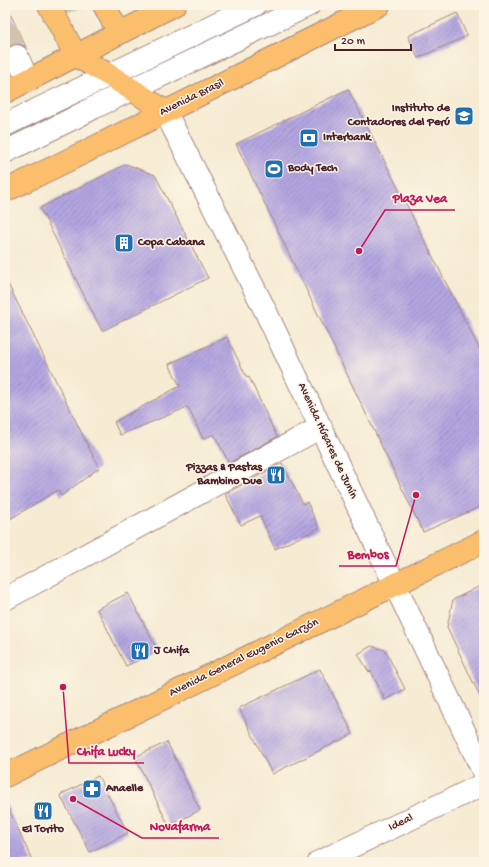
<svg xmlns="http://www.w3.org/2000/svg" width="489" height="867" viewBox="0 0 489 867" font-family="'Gochi Hand',sans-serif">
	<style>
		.green { fill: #9ed88b; stroke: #747c5b }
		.building { fill: url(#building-hatch) }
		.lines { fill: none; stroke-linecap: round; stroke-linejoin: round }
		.minor-tunnel { stroke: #d4c2b1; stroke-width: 22; stroke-dasharray: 22 11; stroke-linecap: butt }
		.minor-casing { stroke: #a0857f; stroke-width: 24 }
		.major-casing { stroke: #a0857f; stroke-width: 24 }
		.minor { stroke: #fff; stroke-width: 22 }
		.major { stroke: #fabe6d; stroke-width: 22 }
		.labels { text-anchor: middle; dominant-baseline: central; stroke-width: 3; stroke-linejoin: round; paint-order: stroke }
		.street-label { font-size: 12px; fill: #4a1f2b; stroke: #fcf5e5 }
		.poi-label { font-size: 12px; font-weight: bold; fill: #4a1f2b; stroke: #fcf5e5; text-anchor: start }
		.leader { fill: none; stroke: #c2185b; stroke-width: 1.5 }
		.callout-dot { fill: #c2185b; stroke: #fcf5e5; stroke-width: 1.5 }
		.callout-label { font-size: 13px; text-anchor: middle; font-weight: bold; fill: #c2185b; stroke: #fcf5e5; stroke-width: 3; stroke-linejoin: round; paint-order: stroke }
	</style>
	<defs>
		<pattern id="building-hatch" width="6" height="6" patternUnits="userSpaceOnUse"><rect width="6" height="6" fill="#b3a6e1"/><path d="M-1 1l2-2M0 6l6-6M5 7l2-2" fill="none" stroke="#9487b7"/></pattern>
	</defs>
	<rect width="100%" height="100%" fill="#fcf5e5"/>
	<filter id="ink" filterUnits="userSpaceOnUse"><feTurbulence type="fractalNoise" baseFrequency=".025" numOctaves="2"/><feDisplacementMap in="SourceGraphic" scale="8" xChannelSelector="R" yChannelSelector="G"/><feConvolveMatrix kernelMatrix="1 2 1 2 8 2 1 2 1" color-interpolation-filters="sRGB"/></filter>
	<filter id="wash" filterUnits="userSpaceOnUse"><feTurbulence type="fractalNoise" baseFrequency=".012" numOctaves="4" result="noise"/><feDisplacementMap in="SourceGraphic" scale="16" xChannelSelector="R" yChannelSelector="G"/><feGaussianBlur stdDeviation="0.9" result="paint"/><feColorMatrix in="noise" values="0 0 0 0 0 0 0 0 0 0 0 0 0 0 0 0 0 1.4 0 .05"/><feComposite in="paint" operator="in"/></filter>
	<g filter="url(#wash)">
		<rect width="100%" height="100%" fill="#f6ebd3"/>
		<path class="green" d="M 65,5 L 88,5 L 68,11 Z"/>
		<g id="blocks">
			<path class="building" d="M 5,5 L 6,5 L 26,47 L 19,44 L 12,44 L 7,48 L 5,53 Z
				M 457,13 L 467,36 L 418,58 L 408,36 Z
				M 348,89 L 484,358 L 484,505 L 423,532 L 236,144 Z
				M 126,164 L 155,175 L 208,278 L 102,331 L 40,208 Z
				M 5,278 L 99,468 L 61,496 L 58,490 L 5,522 Z
				M 227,337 L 247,378 L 249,377 L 277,437 L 229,463 L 214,434 L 203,439 L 188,407 L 120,435 L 114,422 L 180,386 L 169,364 Z
				M 282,463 L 303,504 L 307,502 L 319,528 L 275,549 L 260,516 L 241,525 L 225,494 Z
				M 484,584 L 484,705 L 447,627 L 453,600 Z
				M 128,593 L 158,651 L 126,666 L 97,609 Z
				M 371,646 L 385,650 L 405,689 L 385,700 L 371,671 L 369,672 L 358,654 Z
				M 320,669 L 353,734 L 272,774 L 239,708 Z
				M 167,742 L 200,810 L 169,826 L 135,757 Z
				M 98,776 L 128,833 L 90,852 L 60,795 Z
				M 5,801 L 33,862 L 5,862 Z"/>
		</g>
	</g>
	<g filter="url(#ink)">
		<use href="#blocks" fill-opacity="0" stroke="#a0857f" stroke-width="1"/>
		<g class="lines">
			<path class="minor-tunnel" d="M 5,26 L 17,56"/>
			<defs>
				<path id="minor" d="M 17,56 L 28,81
					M 165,111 L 264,308 L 484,773
					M 5,125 L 255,5
					M 5,152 L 72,119 L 93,108 L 309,5
					M 7,598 L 321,427
					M 319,862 L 484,784"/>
				<path id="major" d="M 49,5 L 76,56 L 109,75 L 165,111
					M 104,5 L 119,33
					M 5,92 L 174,5
					M 5,191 L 87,151 L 379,5
					M 5,776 L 484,541"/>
			</defs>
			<use href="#minor" class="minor-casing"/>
			<use href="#major" class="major-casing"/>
			<use href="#minor" class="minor"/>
			<use href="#major" class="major"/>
		</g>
	</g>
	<defs>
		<symbol id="university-square" viewBox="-11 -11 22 22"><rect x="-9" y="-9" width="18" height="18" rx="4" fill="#1f6fb2" stroke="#fcf5e5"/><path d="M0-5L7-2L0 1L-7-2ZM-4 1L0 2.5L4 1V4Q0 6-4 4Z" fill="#fff"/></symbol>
		<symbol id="bank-square" viewBox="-11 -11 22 22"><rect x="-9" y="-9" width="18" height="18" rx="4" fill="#1f6fb2" stroke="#fcf5e5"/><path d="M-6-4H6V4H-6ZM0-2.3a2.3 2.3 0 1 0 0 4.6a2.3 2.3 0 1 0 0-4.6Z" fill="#fff"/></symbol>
		<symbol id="stadium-square" viewBox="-11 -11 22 22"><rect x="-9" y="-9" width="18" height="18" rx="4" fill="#1f6fb2" stroke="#fcf5e5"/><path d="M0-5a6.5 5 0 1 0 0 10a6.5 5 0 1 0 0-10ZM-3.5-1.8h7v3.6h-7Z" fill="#fff"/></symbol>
		<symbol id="building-square" viewBox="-11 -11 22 22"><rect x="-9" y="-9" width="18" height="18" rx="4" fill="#1f6fb2" stroke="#fcf5e5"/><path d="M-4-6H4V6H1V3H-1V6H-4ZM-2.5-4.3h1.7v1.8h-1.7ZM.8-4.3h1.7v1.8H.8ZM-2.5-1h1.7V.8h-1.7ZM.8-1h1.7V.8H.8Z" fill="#fff"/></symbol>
		<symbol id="restaurant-square" viewBox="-11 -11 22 22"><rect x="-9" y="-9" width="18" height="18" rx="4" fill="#1f6fb2" stroke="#fcf5e5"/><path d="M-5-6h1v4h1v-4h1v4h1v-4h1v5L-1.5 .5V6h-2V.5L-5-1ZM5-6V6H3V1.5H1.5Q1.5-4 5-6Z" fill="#fff"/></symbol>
		<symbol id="pharmacy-square" viewBox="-11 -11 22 22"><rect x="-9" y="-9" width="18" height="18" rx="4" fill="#1f6fb2" stroke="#fcf5e5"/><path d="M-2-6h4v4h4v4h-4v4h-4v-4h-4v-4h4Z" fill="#fff"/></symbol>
	</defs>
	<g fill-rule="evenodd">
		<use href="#university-square" x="453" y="105" width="22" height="22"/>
		<use href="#bank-square" x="298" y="127" width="22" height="22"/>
		<use href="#stadium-square" x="263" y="158" width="22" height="22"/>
		<use href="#building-square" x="113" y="232" width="22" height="22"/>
		<use href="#restaurant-square" x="265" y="464" width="22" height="22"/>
		<use href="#restaurant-square" x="129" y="640" width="22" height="22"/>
		<use href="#pharmacy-square" x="81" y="778" width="22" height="22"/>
		<use href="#restaurant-square" x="32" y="800" width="22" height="22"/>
	</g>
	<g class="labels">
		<g class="street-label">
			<text transform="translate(192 98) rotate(-26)">Avenida Brasil</text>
			<text transform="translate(327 441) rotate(65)">Avenida Húsares de Junín</text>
			<text transform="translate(244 658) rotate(-26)">Avenida General Eugenio Garzón</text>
			<text transform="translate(401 823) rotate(-25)">Ideal</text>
		</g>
		<g class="poi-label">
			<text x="450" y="109" text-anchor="end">Instituto de<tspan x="450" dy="14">Contadores del Perú</tspan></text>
			<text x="323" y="138">Interbank</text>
			<text x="288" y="169">Body Tech</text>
			<text x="138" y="243">Copa Cabana</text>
			<text x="262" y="468" text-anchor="end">Pizzas &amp; Pastas<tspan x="262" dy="14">Bambino Due</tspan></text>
			<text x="154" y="651">J Chifa</text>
			<text x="106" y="789">Anaelle</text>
			<text x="43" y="830" text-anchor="middle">El Torito</text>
		</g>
	</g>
	<path class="leader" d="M359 251L385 210H455M416 495L396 566H339M63 687L69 763H144M73 799L142 838H219"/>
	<g class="callout-dot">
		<circle cx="359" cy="251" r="4"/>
		<circle cx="416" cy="495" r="4"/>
		<circle cx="63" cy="687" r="4"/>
		<circle cx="73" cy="799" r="4"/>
	</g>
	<g class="callout-label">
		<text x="420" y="202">Plaza Vea</text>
		<text x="368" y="558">Bembos</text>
		<text x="106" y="755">Chifa Lucky</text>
		<text x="180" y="830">Novafarma</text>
	</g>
	<rect width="489" height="867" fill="none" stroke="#fcf5e5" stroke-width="20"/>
	<path d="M335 44v6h76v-6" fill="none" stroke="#4a1f2b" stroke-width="2"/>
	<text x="341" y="44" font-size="12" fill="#4a1f2b" stroke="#fcf5e5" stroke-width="3" paint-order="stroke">20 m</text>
</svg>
